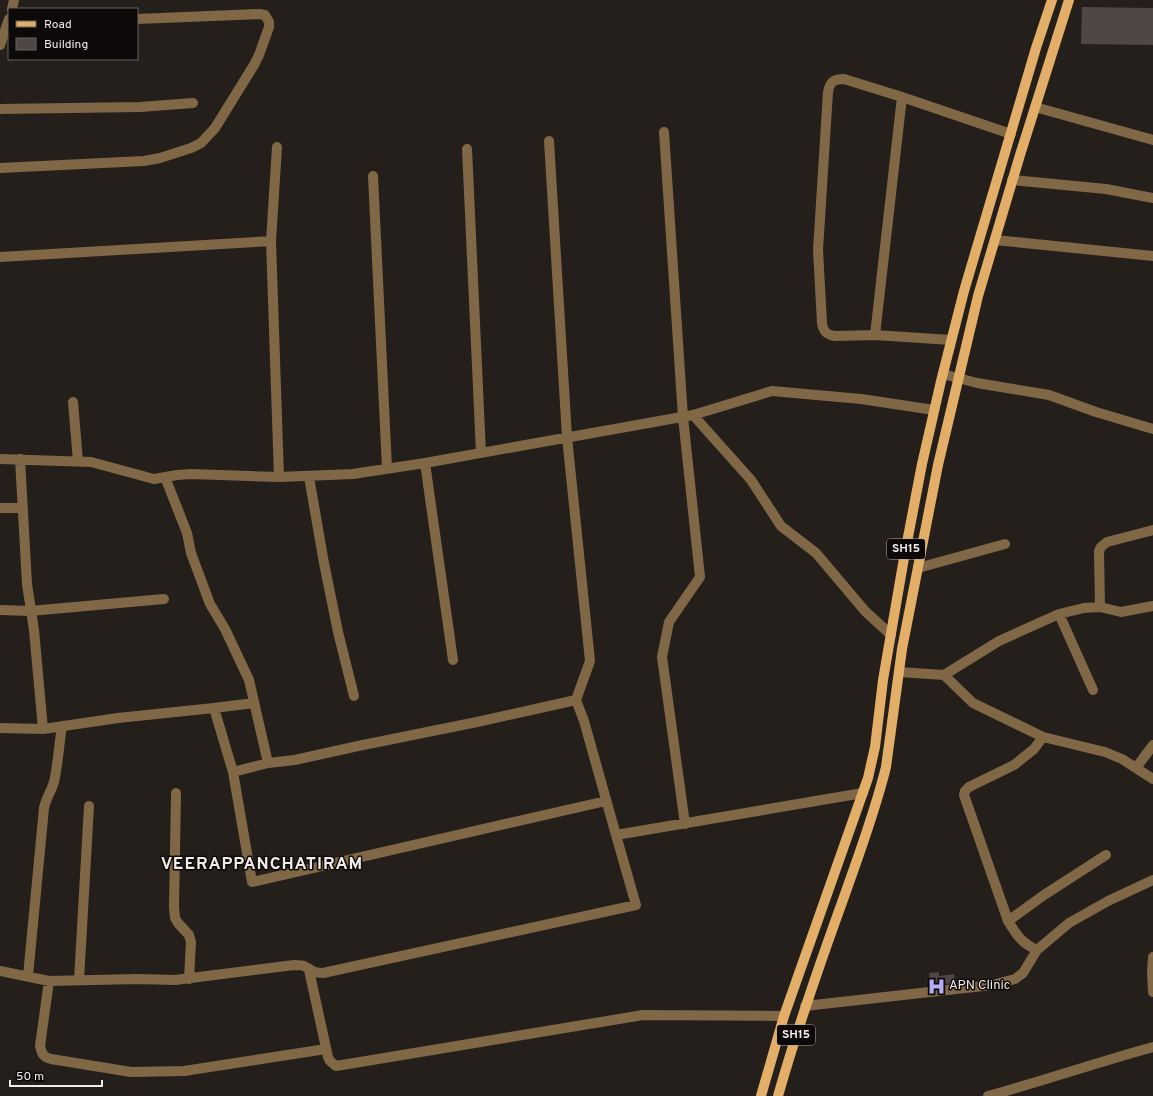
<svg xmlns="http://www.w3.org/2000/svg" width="1153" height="1096" viewBox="0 0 1153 1096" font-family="Overpass,sans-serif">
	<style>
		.building { fill: #4f4645 }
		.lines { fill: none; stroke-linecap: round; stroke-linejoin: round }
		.minor { stroke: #806746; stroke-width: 10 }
		.major { stroke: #e3ae68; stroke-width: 10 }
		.labels { text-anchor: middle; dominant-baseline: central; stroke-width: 3; stroke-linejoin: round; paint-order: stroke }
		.shield { fill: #0c0908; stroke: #aca8a6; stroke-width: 1 }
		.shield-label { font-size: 12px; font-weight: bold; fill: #f0ecea }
		.poi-label { font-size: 13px; fill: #f0ecea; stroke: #0c0908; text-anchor: start }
		.district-label { font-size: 17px; font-weight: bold; letter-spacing: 1px; fill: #f0ecea; stroke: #0c0908 }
	</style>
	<rect width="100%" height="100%" fill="#251f1b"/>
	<path class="building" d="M 1082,7 L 1153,8 L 1153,45 L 1081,44 Z
		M 939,972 L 939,976 L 954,974 L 955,983 L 930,985 L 929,973 Z"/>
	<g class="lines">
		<path class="minor" d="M 12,9 L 14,0
			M 0,45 L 9,19
			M 1035,107 L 1153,140
			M 0,109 L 140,107 L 193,103
			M 664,132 L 683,417 L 700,577 L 669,622 L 662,657 L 685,824
			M 549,141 L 567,437 L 590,661 L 576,700
			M 467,149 L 481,453
			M 0,168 L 144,161 L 160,158 L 191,148 L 201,143 L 215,128 L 254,65 L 259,55 L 269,27 L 269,22 L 265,15 L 259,14 L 137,19
			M 373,176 L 387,468
			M 1012,180 L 1106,189 L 1153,198
			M 995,240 L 1153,256
			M 271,241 L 277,147
			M 0,257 L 271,241 L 279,477
			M 875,335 L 902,97
			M 951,340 L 875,335 L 835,336 C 826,335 823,331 822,323 L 818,250 L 828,92 C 830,82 833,79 844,79 L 902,97 L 1011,134
			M 943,374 L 977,383 L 1049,395 L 1096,412 L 1153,429
			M 73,402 L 78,461
			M 693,415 L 751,480 L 781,526 L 816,553 L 865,611 L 891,635
			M 0,459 L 91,462 L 154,479 L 177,475 L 191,474 L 279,477 L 353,474 L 425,463 L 693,415 L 772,391 L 861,399 L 934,410
			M 20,459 L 27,584 L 34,630 L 43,729
			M 425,463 L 453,660
			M 165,477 L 187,533 L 191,553 L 210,604 L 225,629 L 249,680 L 268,763
			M 309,477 L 324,563 L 338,632 L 354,696
			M 0,508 L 23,508
			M 918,568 L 1005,544
			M 1100,607 L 1099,551 L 1101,547 L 1107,542 L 1153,530
			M 0,610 L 30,611 L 164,599
			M 1059,614 L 1093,690
			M 899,672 L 944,675 L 973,703 L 1043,737 L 1105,752 L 1122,759 L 1153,779
			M 944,675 L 999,641 L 1059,614 L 1084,608 L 1100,607 L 1121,612 L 1153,606
			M 214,708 L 254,703
			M 0,728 L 43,729 L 118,718 L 214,708 L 233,772 L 268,763 L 295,760 L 358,746 L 477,722 L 576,700 L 584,721 L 616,835 L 863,793
			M 1136,768 L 1153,745
			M 233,772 L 252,882 L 606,801
			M 176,793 L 174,907 L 175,918 L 178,923 L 189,935 L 191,942 L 189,979
			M 1008,921 L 1044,895 L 1106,855
			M 1037,950 C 1021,943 1017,935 1008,921 L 964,795 L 965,791 L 969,787 L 1014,765 L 1034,749 L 1043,737
			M 1153,957 L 1152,972 L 1153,992
			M 309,970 L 328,1057 L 330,1061 L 336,1066 L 643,1015 L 784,1016
			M 0,971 L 49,981 L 137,979 L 175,980 L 294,965 C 297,965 302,965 304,966 C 313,970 312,973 323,973 L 636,905 L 616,835
			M 28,976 L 44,808 C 46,798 51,792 54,782 C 58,764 59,745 62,726
			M 79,980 L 89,806
			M 49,981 L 40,1046 C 42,1054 43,1057 51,1059 L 131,1072 L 184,1071 L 326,1049
			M 805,1006 L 992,985 L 1015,979 L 1023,973 L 1037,950 L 1069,923 L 1108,901 L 1153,880
			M 988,1096 C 1043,1081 1098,1062 1153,1047"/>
		<path class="major" d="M 761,1096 L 784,1016 L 868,778 L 875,747 L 883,680 L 904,558 L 922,464 L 941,381 L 964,291 L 1036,48 L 1052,0
			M 778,1096 C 797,1029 820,963 844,897 C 859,854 875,812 886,767 L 902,649 L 938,465 L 978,296 L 1020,155 L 1069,0"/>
	</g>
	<defs>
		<symbol id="hospital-bare" viewBox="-9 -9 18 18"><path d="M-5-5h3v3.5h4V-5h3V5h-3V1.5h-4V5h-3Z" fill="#b6acf8" stroke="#0c0908" stroke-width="2.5" paint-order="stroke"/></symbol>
	</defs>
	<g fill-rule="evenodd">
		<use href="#hospital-bare" x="924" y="974" width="25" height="25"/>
	</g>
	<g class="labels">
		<g class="shield">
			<rect x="887" y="539" width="38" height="20" rx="3"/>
			<rect x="777" y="1025" width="38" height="20" rx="3"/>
		</g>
		<g class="shield-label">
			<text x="906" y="549">SH15</text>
			<text x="796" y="1035">SH15</text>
		</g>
		<g class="poi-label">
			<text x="949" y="986">APN Clinic</text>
		</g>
		<g class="district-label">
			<text x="262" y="865">VEERAPPANCHATIRAM</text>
		</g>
	</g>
	<rect x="8" y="8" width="130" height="52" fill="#0c0908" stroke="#676462"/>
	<rect x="16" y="21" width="20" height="6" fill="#e3ae68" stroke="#676462"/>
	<text x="44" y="28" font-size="12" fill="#f0ecea">Road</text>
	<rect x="16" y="38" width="20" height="12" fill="#4f4645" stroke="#676462"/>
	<text x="44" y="48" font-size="12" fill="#f0ecea">Building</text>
	<path d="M10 1080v6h92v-6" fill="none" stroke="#f0ecea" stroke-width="2"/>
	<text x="16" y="1080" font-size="12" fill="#f0ecea" stroke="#0c0908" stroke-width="3" paint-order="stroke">50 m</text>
</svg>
